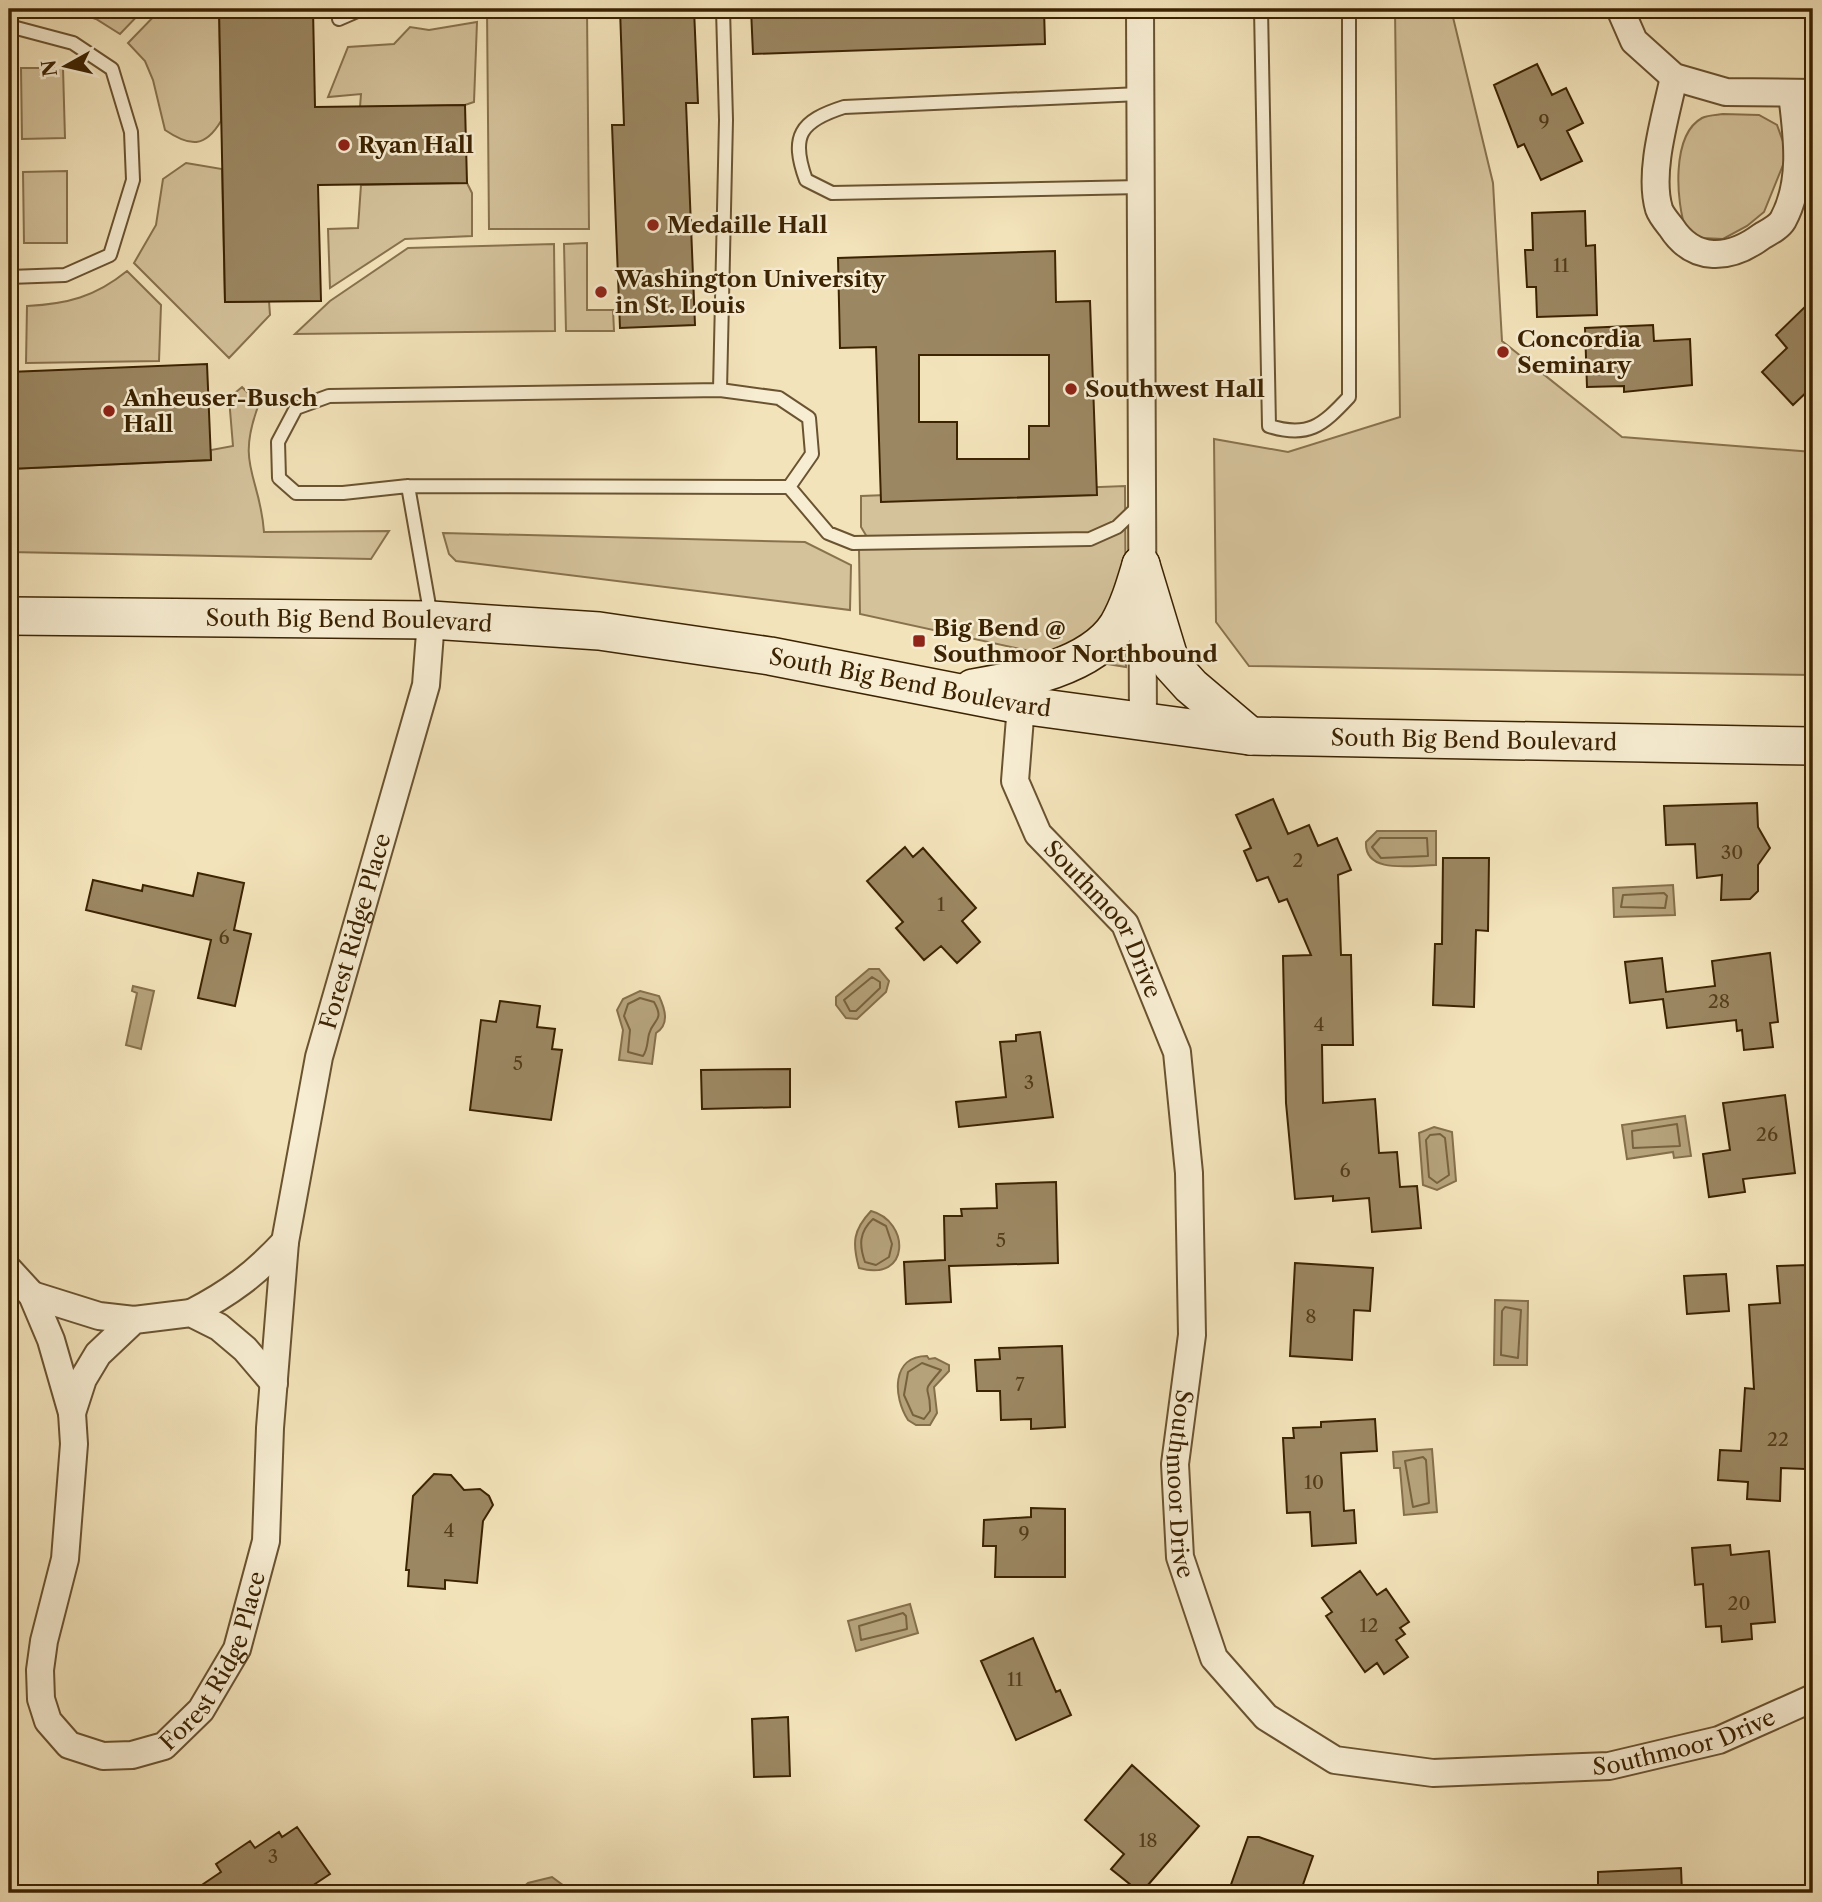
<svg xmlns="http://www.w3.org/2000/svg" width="1822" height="1902" viewBox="0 0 1822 1902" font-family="'Libre Caslon Text',serif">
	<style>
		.green { fill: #d4c29b; stroke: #88724e; stroke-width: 2 }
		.water { fill: #b5a27b; stroke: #856f4b; stroke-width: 2 }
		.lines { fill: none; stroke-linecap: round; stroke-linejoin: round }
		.shore { stroke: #78623e; stroke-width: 2 }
		.stream { stroke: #856f4b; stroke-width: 10 }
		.building { fill: #9b8762; stroke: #3c2302; stroke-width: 2; fill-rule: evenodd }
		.lane-casing { stroke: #6a5330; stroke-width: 16 }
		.street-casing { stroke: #6a5330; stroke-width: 30 }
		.secondary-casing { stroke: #3c2302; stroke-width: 40 }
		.lane { stroke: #f7edd2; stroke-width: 12 }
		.street { stroke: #f7edd2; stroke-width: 26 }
		.secondary { stroke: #f7edd2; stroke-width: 37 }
		.poi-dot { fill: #8f2418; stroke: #f7edd2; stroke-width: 2.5 }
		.labels { text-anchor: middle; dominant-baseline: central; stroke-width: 5; stroke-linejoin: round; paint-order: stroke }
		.number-label { font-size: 19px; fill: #543c1a }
		.poi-label { font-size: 23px; font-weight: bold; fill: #3c2302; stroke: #f7edd2; text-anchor: start }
		.street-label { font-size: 23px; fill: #3c2302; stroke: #f7edd2 }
	</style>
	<rect width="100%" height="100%" fill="#f3e3ba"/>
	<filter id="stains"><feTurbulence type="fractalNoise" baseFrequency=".00286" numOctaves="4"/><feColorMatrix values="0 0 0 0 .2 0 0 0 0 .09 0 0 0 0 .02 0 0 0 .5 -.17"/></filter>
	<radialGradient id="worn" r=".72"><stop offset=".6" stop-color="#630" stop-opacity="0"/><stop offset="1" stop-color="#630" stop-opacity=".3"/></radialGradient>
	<path class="green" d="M 66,9 L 144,9 L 120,34 L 96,19 Z
		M 161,9 L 219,9 L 221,121 C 205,148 190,147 165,130 L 153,80 L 145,61 L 128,43 Z
		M 487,9 L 587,9 L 589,229 L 489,229 Z
		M 1395,9 L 1451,9 L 1493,183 L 1502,341 L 1622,437 L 1813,452 L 1813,675 L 1249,666 L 1216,622 L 1214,439 L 1288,452 L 1400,417 Z
		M 477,22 L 474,102 L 465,105 L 360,107 L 361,94 L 328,97 L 348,47 L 394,44 L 410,27 L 429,30 Z
		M 21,68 L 63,68 L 65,138 L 22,139 Z
		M 1723,114 L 1759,115 L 1777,125 L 1786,150 L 1785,160 L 1764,212 L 1747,226 L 1723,239 L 1702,238 L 1686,230 C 1676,202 1671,135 1702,118 C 1708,115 1717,115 1723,114 Z
		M 186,163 L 222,169 L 225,302 L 269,301 L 270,315 L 229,358 L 134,263 L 156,225 L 163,179 Z
		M 67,171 L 67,243 L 24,243 L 23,172 Z
		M 467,183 L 472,193 L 472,236 L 405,239 L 330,288 L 328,229 L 358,228 L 361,185 Z
		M 587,243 L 587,310 L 613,310 L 614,331 L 566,331 L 564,244 Z
		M 554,244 L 555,331 L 295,334 L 330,301 L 408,248 Z
		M 127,271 L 161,305 L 159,361 L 26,363 L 27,306 C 67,304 95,297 127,271 Z
		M 242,387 L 259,404 C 235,466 260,475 264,532 L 389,531 L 371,559 L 9,552 L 9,469 L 211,460 L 211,450 L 233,446 L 229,398 Z
		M 1125,486 L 1126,667 L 1034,652 L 860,614 L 859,549 L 867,537 L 861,527 L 861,496 Z
		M 443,533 L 805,542 L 851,565 L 850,610 L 456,561 L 449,554 Z"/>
	<path class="water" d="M 1377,831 L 1436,831 L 1436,865 C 1413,865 1364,875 1366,842 Z
		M 1673,885 L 1675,915 L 1614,917 L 1613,888 Z
		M 869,969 L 879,969 L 889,981 L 886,992 L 857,1019 L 846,1018 L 836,1005 L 836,997 Z
		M 133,986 L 154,991 L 141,1049 L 126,1045 L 137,993 L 132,991 Z
		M 640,991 L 659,996 C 665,1009 670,1024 656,1033 L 652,1064 L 619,1060 L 623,1030 L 617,1010 L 623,999 Z
		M 1685,1116 L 1691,1156 L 1674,1158 L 1673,1152 L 1627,1159 L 1622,1125 Z
		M 1434,1127 L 1452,1132 L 1456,1181 L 1437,1190 L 1423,1185 L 1419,1133 Z
		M 871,1211 C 910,1221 911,1283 859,1268 C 852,1243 853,1230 871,1211 Z
		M 1495,1300 L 1528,1301 L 1527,1365 L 1494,1365 Z
		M 927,1356 L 929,1359 L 935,1358 L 949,1365 L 949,1371 L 934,1387 L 937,1413 L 930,1425 L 916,1425 L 908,1420 C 893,1397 891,1356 927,1356 Z
		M 1432,1449 L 1437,1512 L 1404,1515 L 1400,1468 L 1394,1468 L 1393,1452 Z
		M 910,1604 L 918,1633 L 856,1651 L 848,1621 Z
		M 552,1877 L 564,1886 L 567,1893 L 517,1893 L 528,1883 Z"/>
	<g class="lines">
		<path class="shore" d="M 1380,838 L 1427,838 L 1428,856 L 1381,858 L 1372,847 Z
			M 1664,893 L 1667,896 L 1665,908 L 1621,907 L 1623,895 Z
			M 872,977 L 880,982 L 880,988 L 856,1011 L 850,1011 L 844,1000 Z
			M 640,998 L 654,1002 C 665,1021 653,1019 649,1034 C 647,1042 648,1049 643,1056 L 628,1052 L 630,1030 L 624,1016 L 628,1004 Z
			M 1677,1124 L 1680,1146 L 1633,1148 L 1632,1131 Z
			M 1440,1134 L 1445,1138 L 1449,1175 L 1437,1183 L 1429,1177 L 1426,1140 L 1430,1135 Z
			M 873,1219 L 886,1226 L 892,1244 L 889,1257 L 876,1265 L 865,1262 C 859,1245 859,1232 873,1219 Z
			M 1505,1307 L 1521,1310 L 1518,1358 L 1501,1355 L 1502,1311 Z
			M 922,1363 L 941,1370 C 918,1397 931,1383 930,1411 L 924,1419 L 913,1415 L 904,1395 L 908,1372 Z
			M 1423,1457 L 1426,1460 L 1429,1503 L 1413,1507 L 1405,1461 Z
			M 903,1613 L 906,1616 L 907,1629 L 861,1640 L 859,1626 Z"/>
		<path class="stream" d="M 575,1893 L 586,1893"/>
	</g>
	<path class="building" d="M 219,9 L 313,9 L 315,107 L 465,105 L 467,183 L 318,185 L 321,301 L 225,302 Z
		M 620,9 L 694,9 L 698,103 L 686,103 L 695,325 L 620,328 L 612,125 L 624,125 Z
		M 751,9 L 1044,9 L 1045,44 L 753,54 Z
		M 1537,64 L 1552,95 L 1566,88 L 1583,123 L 1567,131 L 1582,161 L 1541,180 L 1524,144 L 1518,147 L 1494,85 Z
		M 1585,211 L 1586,246 L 1595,245 L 1597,315 L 1537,317 L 1536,287 L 1527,287 L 1525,250 L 1533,250 L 1532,213 Z
		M 1055,251 L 1056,302 L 1090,301 L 1097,495 L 881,502 L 876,347 L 840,348 L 838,258 ZM 919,355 L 1049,355 L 1049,426 L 1029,426 L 1029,459 L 957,459 L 957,422 L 919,422 Z
		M 1813,299 L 1813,386 L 1793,405 L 1762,372 L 1787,348 L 1776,335 Z
		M 1653,325 L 1654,341 L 1690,339 L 1692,385 L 1624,392 L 1624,386 L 1587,387 L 1585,328 Z
		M 207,364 L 211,460 L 9,469 L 9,372 Z
		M 1273,799 L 1288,834 L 1309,825 L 1318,846 L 1337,838 L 1351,870 L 1338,875 L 1341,955 L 1351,955 L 1353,1045 L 1322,1045 L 1323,1103 L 1375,1099 L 1379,1153 L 1397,1152 L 1400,1187 L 1417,1186 L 1421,1228 L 1372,1232 L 1369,1198 L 1333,1201 L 1333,1196 L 1295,1199 L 1286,1103 L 1283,956 L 1311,955 L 1287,899 L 1279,902 L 1268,877 L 1257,881 L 1244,851 L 1251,848 L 1236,815 Z
		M 1757,803 L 1758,827 L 1770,848 L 1758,865 L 1758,891 L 1750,899 L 1721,900 L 1722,875 L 1697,878 L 1695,844 L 1666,845 L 1664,806 Z
		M 905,847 L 913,857 L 923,848 L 976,908 L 962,921 L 980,942 L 957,963 L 941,946 L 924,960 L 896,928 L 903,922 L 867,881 Z
		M 1443,858 L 1489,858 L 1488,931 L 1476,930 L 1474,1007 L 1433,1005 L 1435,944 L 1442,944 Z
		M 198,873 L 244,883 L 234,930 L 251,934 L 235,1006 L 198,998 L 211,940 L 86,910 L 93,880 L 142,891 L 143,885 L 193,896 Z
		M 1770,953 L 1778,1022 L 1770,1023 L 1773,1047 L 1744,1050 L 1742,1030 L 1737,1031 L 1736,1020 L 1667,1028 L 1663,999 L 1630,1003 L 1625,962 L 1662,958 L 1666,992 L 1715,986 L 1712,961 Z
		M 500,1001 L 540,1006 L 537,1027 L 555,1029 L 552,1049 L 562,1050 L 551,1120 L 470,1110 L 481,1020 L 496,1022 Z
		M 1040,1032 L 1053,1117 L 959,1127 L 956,1102 L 1006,1097 L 1000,1042 L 1016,1041 L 1016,1035 Z
		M 790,1069 L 790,1107 L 702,1109 L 701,1070 Z
		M 1785,1095 L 1795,1173 L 1743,1179 L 1745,1192 L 1709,1197 L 1703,1154 L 1730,1150 L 1723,1103 Z
		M 1056,1182 L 1058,1263 L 949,1266 L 951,1302 L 906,1304 L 904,1262 L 945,1260 L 944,1216 L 962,1216 L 961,1209 L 997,1208 L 996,1184 Z
		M 1295,1263 L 1373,1268 L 1370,1311 L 1354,1310 L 1352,1360 L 1290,1356 Z
		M 1807,1265 L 1810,1315 L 1806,1315 L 1810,1393 L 1805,1469 L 1781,1468 L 1780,1501 L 1747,1499 L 1748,1482 L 1718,1480 L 1720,1450 L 1741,1451 L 1745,1388 L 1754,1389 L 1749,1305 L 1780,1303 L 1777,1266 Z
		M 1726,1274 L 1729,1311 L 1687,1314 L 1684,1276 Z
		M 1062,1346 L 1065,1427 L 1031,1429 L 1031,1419 L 1001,1420 L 1000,1391 L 977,1391 L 975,1360 L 1000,1359 L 999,1348 Z
		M 1375,1419 L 1377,1451 L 1341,1453 L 1344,1511 L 1354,1510 L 1356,1543 L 1312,1546 L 1310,1512 L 1287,1513 L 1283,1438 L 1294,1438 L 1293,1428 L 1321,1427 L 1321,1422 Z
		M 434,1474 L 451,1475 L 464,1490 L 480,1489 L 489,1496 L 493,1505 L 483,1521 L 477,1583 L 445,1580 L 445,1589 L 408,1586 L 409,1570 L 406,1570 L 413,1496 Z
		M 1031,1508 L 1065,1509 L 1065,1577 L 995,1577 L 996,1546 L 983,1546 L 984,1520 L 1031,1517 Z
		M 1730,1545 L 1731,1555 L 1769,1551 L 1775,1622 L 1751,1624 L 1752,1639 L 1722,1642 L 1721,1626 L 1706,1627 L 1703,1584 L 1695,1585 L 1692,1548 Z
		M 1360,1571 L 1377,1595 L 1386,1589 L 1409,1622 L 1400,1628 L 1405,1634 L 1396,1640 L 1408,1657 L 1384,1674 L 1377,1663 L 1365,1672 L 1326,1616 L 1332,1612 L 1322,1598 Z
		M 1033,1638 L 1056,1692 L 1060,1690 L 1071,1715 L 1016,1740 L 981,1661 Z
		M 788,1717 L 790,1776 L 754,1777 L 752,1719 Z
		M 1132,1765 L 1199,1826 L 1141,1893 L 1111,1869 L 1124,1854 L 1085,1820 Z
		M 297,1827 L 330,1874 L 315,1884 L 321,1893 L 190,1893 L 221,1872 L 216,1864 L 250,1841 L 255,1848 L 279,1832 L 282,1837 Z
		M 1248,1837 L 1259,1837 L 1313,1856 L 1300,1893 L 1228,1893 Z
		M 1681,1868 L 1682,1893 L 1598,1893 L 1598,1872 Z"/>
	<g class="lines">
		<defs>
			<path id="lane" d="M 1261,9 L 1269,426 C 1308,438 1322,426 1349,397 L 1349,9
				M 339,19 L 362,9
				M 9,26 L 73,43 L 112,69 L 131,132 L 133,180 L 110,255 L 65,275 L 9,277
				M 1140,94 L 844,107 C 800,121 790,136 806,180 L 832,193 L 1141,187
				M 720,390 L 779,398 L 809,418 L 812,454 L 789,487 L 408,486 L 343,493 L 296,493 L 279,478 L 278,442 L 296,408 L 329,396 Z
				M 720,390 L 726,120 L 723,9
				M 408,486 L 431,617
				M 789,487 L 828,533 L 853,543 L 1090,539 L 1117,527 L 1140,505"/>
			<g id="street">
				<path d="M 1140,9 L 1143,724"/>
				<path d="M 1620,9 L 1634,41 L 1674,77 L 1726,92 L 1813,93"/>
				<path d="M 1674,77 C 1666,115 1648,172 1659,209 C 1661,215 1667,222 1671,227 C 1694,263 1730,260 1762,236 C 1769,232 1779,227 1783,220 C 1804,181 1797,135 1792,94"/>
				<path id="s1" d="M 1021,705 L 1015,781 L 1038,834 L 1125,924 L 1177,1052 L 1189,1173 L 1192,1335 L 1175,1464 L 1180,1557 L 1214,1658 L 1266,1717 L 1335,1760 L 1433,1773 L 1609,1766 L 1719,1740 L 1813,1698"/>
				<path id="s2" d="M 9,1270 L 32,1295 L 51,1340 L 72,1413 L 74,1444 L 65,1559 L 44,1641 L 40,1670 L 41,1699 L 48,1721 L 69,1745 L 103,1756 L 132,1755 L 164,1746 L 201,1710 L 237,1649 L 266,1541 L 270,1428 L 285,1242 L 319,1057 L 426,685 L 431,620"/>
				<path d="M 32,1295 L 99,1316 L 134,1320"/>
				<path d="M 191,1313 C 230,1293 255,1274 285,1242"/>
				<path d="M 72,1413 L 83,1379 L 98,1354 L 134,1320 L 191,1313 L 219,1327 L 245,1349 L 274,1383"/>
			</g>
			<g id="secondary">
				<path d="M 1141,565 L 1171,664 L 1191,686 L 1250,736"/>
				<path id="s3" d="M 9,616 L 431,620 L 599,631 L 770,656 L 1021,705 L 1250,736 L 1813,746"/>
				<path d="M 973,688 C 1019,680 1091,668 1118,625 C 1129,606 1135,585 1141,565"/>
			</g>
		</defs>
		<use href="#lane" class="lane-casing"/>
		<use href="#street" class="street-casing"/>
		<use href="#secondary" class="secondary-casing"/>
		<use href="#lane" class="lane"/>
		<use href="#street" class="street"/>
		<use href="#secondary" class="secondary"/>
	</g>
	<g class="poi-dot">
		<circle cx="344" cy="145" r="7"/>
		<circle cx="653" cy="225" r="7"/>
		<circle cx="601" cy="292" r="7"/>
		<circle cx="1503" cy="352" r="7"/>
		<circle cx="1071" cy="389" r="7"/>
		<circle cx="109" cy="411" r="7"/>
		<rect x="912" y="634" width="14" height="14" rx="3.5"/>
	</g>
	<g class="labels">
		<g class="number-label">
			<text x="1544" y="121">9</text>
			<text x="1561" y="265">11</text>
			<text x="1732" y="852">30</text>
			<text x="1298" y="860">2</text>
			<text x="941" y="904">1</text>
			<text x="224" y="937">6</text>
			<text x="1719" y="1001">28</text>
			<text x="1319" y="1024">4</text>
			<text x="518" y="1063">5</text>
			<text x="1029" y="1082">3</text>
			<text x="1767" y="1134">26</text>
			<text x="1345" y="1170">6</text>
			<text x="1001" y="1240">5</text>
			<text x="1311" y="1316">8</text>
			<text x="1020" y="1384">7</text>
			<text x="1778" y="1439">22</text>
			<text x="1314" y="1482">10</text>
			<text x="449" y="1530">4</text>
			<text x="1024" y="1533">9</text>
			<text x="1739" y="1603">20</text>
			<text x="1369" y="1625">12</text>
			<text x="1015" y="1679">11</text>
			<text x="1148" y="1840">18</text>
			<text x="273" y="1856">3</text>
		</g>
		<g class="poi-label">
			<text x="358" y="145">Ryan Hall</text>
			<text x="667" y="225">Medaille Hall</text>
			<text x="615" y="279">Washington University<tspan x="615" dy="26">in St. Louis</tspan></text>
			<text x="1517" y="339">Concordia<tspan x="1517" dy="26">Seminary</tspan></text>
			<text x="1085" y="389">Southwest Hall</text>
			<text x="123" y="398">Anheuser-Busch<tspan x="123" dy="26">Hall</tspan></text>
			<text x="933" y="628">Big Bend @<tspan x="933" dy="26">Southmoor Northbound</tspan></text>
		</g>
		<g class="street-label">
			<text stroke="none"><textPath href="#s3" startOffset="340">South Big Bend Boulevard</textPath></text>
			<text stroke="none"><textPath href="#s3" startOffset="906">South Big Bend Boulevard</textPath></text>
			<text stroke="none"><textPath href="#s3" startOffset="1474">South Big Bend Boulevard</textPath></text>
			<text stroke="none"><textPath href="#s1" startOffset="243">Southmoor Drive</textPath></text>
			<text stroke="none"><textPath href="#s2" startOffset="1454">Forest Ridge Place</textPath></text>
			<text stroke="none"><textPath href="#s1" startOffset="831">Southmoor Drive</textPath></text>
			<text stroke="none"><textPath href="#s2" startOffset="702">Forest Ridge Place</textPath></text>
			<text stroke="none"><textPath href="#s1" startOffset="1524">Southmoor Drive</textPath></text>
		</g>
	</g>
	<rect width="1822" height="1902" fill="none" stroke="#f3e3ba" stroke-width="35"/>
	<rect x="10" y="10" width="1801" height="1881" fill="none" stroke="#3c2302" stroke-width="3.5"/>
	<rect x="18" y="18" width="1787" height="1867" fill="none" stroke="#3c2302" stroke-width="2"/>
	<g transform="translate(66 66) rotate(262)" stroke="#f7edd2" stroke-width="5" paint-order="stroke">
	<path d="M0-5L12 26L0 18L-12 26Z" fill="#3c2302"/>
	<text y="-10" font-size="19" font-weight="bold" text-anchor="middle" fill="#3c2302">N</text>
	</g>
	<rect width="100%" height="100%" filter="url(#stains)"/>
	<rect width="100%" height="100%" fill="url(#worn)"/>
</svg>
